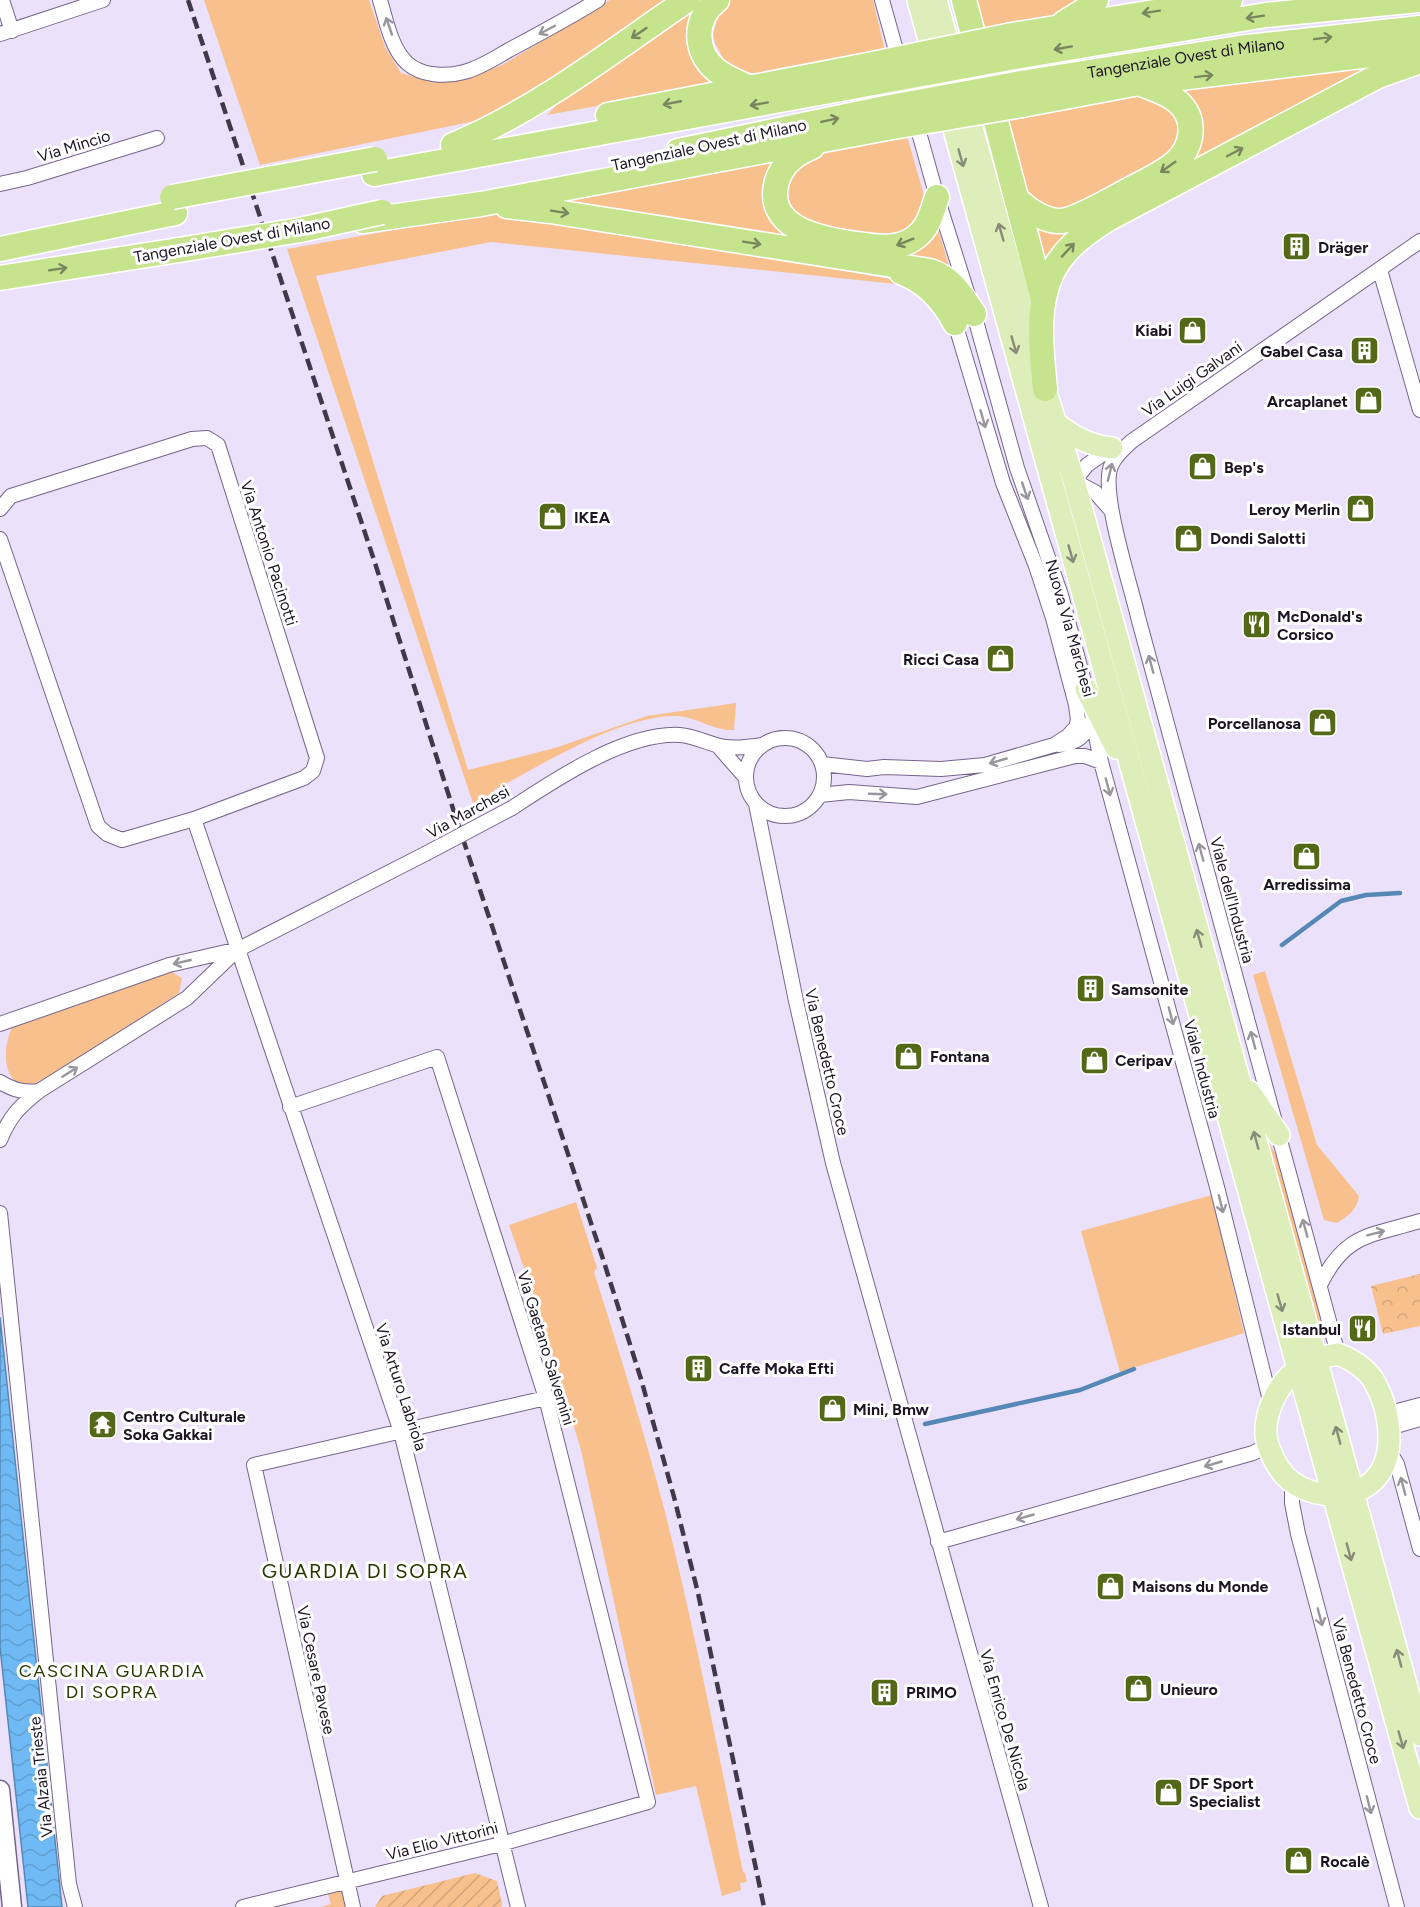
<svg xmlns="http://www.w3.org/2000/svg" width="1420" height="1907" viewBox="0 0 1420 1907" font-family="Figtree,sans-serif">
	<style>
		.green { fill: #f7c08d }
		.forest { fill: url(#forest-crowns) }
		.garden { fill: url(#garden-furrows) }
		.water { fill: url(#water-waves); stroke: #5688b6; stroke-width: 1.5 }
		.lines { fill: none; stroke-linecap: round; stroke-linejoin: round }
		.stream { stroke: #5688b6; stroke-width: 4.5 }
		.minor-casing { stroke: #75658b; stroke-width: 16 }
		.secondary-casing { stroke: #75658b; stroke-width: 21 }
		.primary-casing { stroke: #fff; stroke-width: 24 }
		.motorway-casing { stroke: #fff; stroke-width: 27 }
		.minor { stroke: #fff; stroke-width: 14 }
		.secondary { stroke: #fff; stroke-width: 18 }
		.primary { stroke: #deb; stroke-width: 21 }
		.motorway { stroke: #c6e38e; stroke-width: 24 }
		.rail { stroke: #40394a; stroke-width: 4.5; stroke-dasharray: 12 6; stroke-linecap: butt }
		.minor-bridge-casing { stroke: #75658b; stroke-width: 16; stroke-linecap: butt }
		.motorway-bridge-casing { stroke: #fff; stroke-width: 27; stroke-linecap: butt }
		.minor-bridge { stroke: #fff; stroke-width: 14 }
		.motorway-bridge { stroke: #c6e38e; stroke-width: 24 }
		.oneway { stroke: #79865e }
		.oneway2 { stroke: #98969c }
		.oneway3 { stroke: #868c77 }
		.labels { text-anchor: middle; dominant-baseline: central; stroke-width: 6; stroke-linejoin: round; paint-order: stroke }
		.street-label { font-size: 16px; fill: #1b1524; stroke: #fff }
		.poi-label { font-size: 16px; font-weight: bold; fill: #1b1524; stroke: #fff; text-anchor: start }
		.neighbourhood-label { font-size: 18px; letter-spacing: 1.5px; fill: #293700; stroke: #fff }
		.quarter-label { font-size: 20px; letter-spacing: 1.5px; fill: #293700; stroke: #fff }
	</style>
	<defs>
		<pattern id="forest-crowns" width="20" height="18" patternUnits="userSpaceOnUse" patternTransform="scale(1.5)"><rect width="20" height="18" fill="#f7c08d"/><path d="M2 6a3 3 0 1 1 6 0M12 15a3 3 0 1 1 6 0" fill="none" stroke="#d3a47a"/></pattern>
		<pattern id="garden-furrows" width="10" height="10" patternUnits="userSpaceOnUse" patternTransform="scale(1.5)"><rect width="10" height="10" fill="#f7c08d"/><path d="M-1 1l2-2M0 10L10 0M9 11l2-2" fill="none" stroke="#d3a47a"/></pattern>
		<pattern id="water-waves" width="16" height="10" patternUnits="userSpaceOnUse" patternTransform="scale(1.5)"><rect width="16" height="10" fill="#6fbaf5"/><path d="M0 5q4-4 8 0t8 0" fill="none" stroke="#609fd2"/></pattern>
	</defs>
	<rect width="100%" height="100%" fill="#ece1fb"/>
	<path class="green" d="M 204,0 L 369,0 L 385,47 L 401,73 L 417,78 L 443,81 L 462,80 L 502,65 L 610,0 L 674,0 L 567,70 L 485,119 L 260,165 Z
		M 701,0 L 720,84 L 547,115 L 569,92 Z
		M 731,0 L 873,0 L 885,51 L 768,75 L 744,72 L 724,60 L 715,43 L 713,34 L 718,16 Z
		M 970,0 L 1090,0 L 1075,13 L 980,33 Z
		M 1384,59 L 1069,236 L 1053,248 L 1041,266 L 1032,223 L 1197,153 C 1208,129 1203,108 1184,90 Z
		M 1136,92 L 1179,107 L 1182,149 L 1074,212 L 1029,205 L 1000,119 Z
		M 907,136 L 925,199 L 923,214 L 903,236 L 824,232 L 801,220 L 792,208 L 789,200 L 788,189 L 795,170 L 822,149 Z
		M 782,155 L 773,206 L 877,252 L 936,222 L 950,270 L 564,203 L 564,200 Z
		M 485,214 L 535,215 L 907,282 L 906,285 L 491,242 L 316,276 L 468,770 L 555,748 L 647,716 L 736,703 L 734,730 C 713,731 697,717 677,716 C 620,715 544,764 494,790 L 493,799 L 475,809 L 287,249 Z
		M 170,971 L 182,978 L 179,993 L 43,1083 C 2,1097 0,1051 13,1025 Z
		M 1265,971 L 1317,1145 L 1359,1196 C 1357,1210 1348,1216 1337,1223 L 1324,1220 L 1253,975 Z
		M 1254,1118 L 1280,1161 L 1326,1328 L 1324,1335 L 1319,1337 Z
		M 1212,1195 L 1244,1333 L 1120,1372 L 1081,1231 Z
		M 576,1202 L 597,1268 L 594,1272 C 619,1351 644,1431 665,1512 C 695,1631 718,1752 743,1872 L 745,1873 L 747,1882 L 740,1883 L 741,1890 L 722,1896 L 696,1786 L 656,1795 L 581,1450 L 539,1311 L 509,1225 Z
		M 342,1891 L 350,1907 L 321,1907 L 331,1904 L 328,1894 Z"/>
	<path class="forest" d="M 1420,1274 L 1420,1326 L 1383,1334 L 1371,1286 Z"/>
	<path class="garden" d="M 475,1873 L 497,1881 L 502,1904 L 501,1907 L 375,1907 L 382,1896 Z"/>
	<path class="water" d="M 0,1317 L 62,1907 L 28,1907 L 0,1647 Z"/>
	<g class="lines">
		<path class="stream" d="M 1282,945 L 1341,901 L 1366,895 L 1400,893
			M 925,1424 L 1080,1390 L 1134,1369"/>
		<defs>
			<path id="minor" d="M 2,0 L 12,31
				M 380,0 C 386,20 391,48 407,63 C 421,76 446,77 464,72 C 480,68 495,58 509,50 C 539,34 569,18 598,0
				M 882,0 L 937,197 L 974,314 L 1017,468 L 1061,595 L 1090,704 L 1101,762 L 1217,1187 L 1271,1404
				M 0,34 L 103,0
				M 0,184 L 27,178 L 157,138
				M 1380,270 L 1420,410
				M 1074,481 L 1095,492 L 1110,509
				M 1072,484 L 1087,465 L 1113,447
				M 0,509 L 11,496 L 192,439 L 207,438 L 218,445 L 317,758 L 313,771 L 304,778 L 194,819 L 122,840 L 107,834 L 98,826 L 0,539
				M746 777a39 39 0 1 1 78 0a39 39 0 1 1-78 0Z
				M 1059,745 C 1078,744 1086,735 1093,718
				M 718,746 L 746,778
				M 822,764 L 867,769 L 884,767 L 941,769 L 985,765 L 1054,745 L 1068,736 L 1076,727 L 1078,720 L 1076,705 L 1053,618 L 1036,566 L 1003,483 L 955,323
				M 820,795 L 849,792 L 917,797 L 1075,756 L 1085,756 L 1101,762
				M 756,804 L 796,1001 L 833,1163 L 1041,1907
				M 512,808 C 556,779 626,732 680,735 C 694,736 707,743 720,746 C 734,749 748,747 762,745
				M 194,819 L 401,1432 L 518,1907
				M 0,1024 L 169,965 L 239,949 L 425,854
				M 0,1082 C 14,1090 24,1093 39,1091
				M 0,1140 C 10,1116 19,1107 39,1091 L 187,998 L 237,950
				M 0,1213 L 69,1884 L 75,1907
				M 1320,1285 C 1345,1233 1371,1236 1420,1221
				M 1338,1354 L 1138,617 C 1131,586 1100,492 1111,466 C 1115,456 1124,448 1132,441 L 1420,241
				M 1386,1414 L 1420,1405
				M 1389,1428 L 1420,1419
				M 1388,1449 L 1397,1464 L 1420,1549
				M 1292,1482 L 1292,1503 L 1298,1534 L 1397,1907
				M 938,1542 L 1253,1453 L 1268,1445
				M 243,1907 L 501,1844 L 648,1802 L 546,1398 L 437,1057 L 290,1107
				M 353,1907 L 254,1465 L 546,1398"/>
			<path id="secondary" d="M 0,1790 L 12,1907"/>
			<path id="primary" d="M 918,0 L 1420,1808
				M 936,0 L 1045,389 L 1074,481 L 1420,1735
				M 1056,423 C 1073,437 1090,446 1112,448
				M 1086,689 L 1116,748
				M 1249,1091 L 1279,1135
				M 1338,1354 C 1353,1360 1369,1370 1376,1385 C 1389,1409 1396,1450 1379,1474 C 1360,1501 1317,1500 1292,1482 C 1281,1474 1274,1461 1269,1448 C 1259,1421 1276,1383 1300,1368 C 1312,1359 1324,1356 1338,1354 Z"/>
			<g id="motorway">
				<path d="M 717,0 C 694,18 693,51 716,70 C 726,78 738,82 750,88"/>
				<path d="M 964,0 L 1043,300"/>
				<path d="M 1064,23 L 1088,8 L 1096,0"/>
				<path d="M 1012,35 L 1230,0"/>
				<path d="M 1015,57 L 1266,15 L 1418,0"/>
				<path id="s1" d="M 1016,84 L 1239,48 L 1420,28"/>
				<path d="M 1022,105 L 1139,83 L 1420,49"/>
				<path d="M 608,115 L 873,64"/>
				<path d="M 453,145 C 537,110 612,51 687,0"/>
				<path d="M 812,147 C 795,154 783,163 777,181 C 764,227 817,238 850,243 C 872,246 897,252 916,237 C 929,227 932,212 937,197"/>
				<path d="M 678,151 L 885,108"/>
				<path d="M 374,174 L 879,82"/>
				<path d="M 1018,200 C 1029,211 1046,222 1062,221 C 1077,219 1110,200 1125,192 C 1141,183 1161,175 1176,162 C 1193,146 1197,119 1178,102 C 1168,93 1154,89 1141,84"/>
				<path d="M 507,206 L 550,211 L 930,271 C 952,278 962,296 974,314"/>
				<path d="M 362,221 L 481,204 L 887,128"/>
				<path d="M 0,249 L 175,213"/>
				<path d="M 901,272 C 925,281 943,300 955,323"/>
				<path d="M 0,278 L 179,250"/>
				<path d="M 1045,389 C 1041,349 1034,297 1059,261 C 1071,243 1090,230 1108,219 L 1378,76 L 1420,61"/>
			</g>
		</defs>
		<use href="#minor" class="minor-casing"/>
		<use href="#secondary" class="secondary-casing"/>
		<use href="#primary" class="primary-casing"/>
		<use href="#motorway" class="motorway-casing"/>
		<use href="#minor" class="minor"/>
		<use href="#secondary" class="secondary"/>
		<use href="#primary" class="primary"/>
		<use href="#motorway" class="motorway"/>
		<path class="rail" d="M 188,0 L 375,563 L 455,815 L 603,1259 L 641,1379 L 674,1497 L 698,1593 L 764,1907"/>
		<defs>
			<path id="minor-bridge" d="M 425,854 L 512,808"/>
			<path id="motorway-bridge" d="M 873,64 L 1012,35
				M 879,82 L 1015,57
				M 885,108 L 1016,84
				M 887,128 L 1022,105
				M 172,197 L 375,159
				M 179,250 L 300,230 L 382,212"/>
		</defs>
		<use href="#minor-bridge" class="minor-bridge-casing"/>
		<use href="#motorway-bridge" class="motorway-bridge-casing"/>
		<use href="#minor-bridge" class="minor-bridge"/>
		<use href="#motorway-bridge" class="motorway-bridge"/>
	</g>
	<defs><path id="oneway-shaft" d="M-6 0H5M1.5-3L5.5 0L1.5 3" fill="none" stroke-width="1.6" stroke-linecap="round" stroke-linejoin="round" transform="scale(1.5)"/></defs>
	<g class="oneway">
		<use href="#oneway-shaft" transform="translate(1151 12) rotate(171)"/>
		<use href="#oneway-shaft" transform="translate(1255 17) rotate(171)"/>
		<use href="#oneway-shaft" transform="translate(639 33) rotate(146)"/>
		<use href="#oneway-shaft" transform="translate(1323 38) rotate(-7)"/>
		<use href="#oneway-shaft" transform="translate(1063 48) rotate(170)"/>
		<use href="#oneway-shaft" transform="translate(1204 76) rotate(-7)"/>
		<use href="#oneway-shaft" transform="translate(672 103) rotate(169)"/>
		<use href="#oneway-shaft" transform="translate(759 104) rotate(170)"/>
		<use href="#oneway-shaft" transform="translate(830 120) rotate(-12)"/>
		<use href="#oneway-shaft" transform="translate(1235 152) rotate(-28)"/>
		<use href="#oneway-shaft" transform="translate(1168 167) rotate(145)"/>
		<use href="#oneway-shaft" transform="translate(560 212) rotate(9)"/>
		<use href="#oneway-shaft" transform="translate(905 242) rotate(158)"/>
		<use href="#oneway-shaft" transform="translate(752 243) rotate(9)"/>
		<use href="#oneway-shaft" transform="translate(1068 250) rotate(-47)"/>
		<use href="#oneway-shaft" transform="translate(58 269) rotate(-9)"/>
	</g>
	<g class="oneway2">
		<use href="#oneway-shaft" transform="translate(389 26) rotate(-109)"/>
		<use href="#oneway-shaft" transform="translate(547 30) rotate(152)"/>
		<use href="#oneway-shaft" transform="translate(983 419) rotate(74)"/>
		<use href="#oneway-shaft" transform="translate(1110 472) rotate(-76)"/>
		<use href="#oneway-shaft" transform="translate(1025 491) rotate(71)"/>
		<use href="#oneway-shaft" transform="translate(1151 664) rotate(-105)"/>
		<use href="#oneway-shaft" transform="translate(998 761) rotate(164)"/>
		<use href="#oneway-shaft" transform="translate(1108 787) rotate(75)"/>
		<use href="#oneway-shaft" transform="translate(878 794) rotate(2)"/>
		<use href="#oneway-shaft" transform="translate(1201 852) rotate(-105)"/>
		<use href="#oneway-shaft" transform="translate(182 962) rotate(167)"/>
		<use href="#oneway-shaft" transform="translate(1171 1016) rotate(75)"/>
		<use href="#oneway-shaft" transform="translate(1253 1040) rotate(-105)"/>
		<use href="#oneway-shaft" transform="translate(70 1072) rotate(-32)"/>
		<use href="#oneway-shaft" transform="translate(1221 1204) rotate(76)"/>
		<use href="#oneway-shaft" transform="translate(1305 1228) rotate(-105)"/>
		<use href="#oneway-shaft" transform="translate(1376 1233) rotate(-15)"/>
		<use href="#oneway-shaft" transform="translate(1213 1464) rotate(164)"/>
		<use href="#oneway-shaft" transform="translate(1403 1486) rotate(-105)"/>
		<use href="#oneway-shaft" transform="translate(1025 1517) rotate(164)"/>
		<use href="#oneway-shaft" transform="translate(1320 1617) rotate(75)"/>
		<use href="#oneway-shaft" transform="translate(1369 1805) rotate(76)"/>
	</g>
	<g class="oneway3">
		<use href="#oneway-shaft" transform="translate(961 158) rotate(74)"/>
		<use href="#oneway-shaft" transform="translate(1001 232) rotate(-106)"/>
		<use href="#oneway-shaft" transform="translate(1014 345) rotate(74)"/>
		<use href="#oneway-shaft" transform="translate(1071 554) rotate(74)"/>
		<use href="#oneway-shaft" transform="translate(1199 938) rotate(-106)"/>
		<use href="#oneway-shaft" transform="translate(1256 1140) rotate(-105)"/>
		<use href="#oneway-shaft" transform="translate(1280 1303) rotate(74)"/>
		<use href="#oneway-shaft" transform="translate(1338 1435) rotate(-105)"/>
		<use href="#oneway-shaft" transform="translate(1349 1552) rotate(75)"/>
		<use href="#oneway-shaft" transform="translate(1399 1658) rotate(-105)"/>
		<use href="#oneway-shaft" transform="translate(1401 1740) rotate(74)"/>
	</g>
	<defs>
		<symbol id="building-square" viewBox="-11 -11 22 22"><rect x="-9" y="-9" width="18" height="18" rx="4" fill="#536918" stroke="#fff"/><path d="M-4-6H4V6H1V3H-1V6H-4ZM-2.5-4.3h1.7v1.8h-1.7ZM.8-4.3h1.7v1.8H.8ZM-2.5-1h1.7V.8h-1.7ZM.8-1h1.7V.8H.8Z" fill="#fff"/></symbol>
		<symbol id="shop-square" viewBox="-11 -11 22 22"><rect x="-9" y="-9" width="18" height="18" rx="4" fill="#536918" stroke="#fff"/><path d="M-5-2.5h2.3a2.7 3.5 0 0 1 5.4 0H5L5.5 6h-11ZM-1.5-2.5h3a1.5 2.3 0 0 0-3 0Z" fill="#fff"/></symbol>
		<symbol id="restaurant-square" viewBox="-11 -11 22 22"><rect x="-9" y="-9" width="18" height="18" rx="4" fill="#536918" stroke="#fff"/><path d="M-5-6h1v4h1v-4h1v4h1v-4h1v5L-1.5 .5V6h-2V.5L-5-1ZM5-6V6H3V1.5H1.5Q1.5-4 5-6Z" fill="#fff"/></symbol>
		<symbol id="temple-square" viewBox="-11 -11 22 22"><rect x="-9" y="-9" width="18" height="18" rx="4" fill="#536918" stroke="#fff"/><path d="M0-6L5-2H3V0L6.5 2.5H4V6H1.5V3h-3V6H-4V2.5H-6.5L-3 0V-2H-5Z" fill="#fff"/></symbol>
	</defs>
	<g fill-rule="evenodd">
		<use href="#building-square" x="1280" y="230" width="33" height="33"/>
		<use href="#shop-square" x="1176" y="314" width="33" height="33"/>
		<use href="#building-square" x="1348" y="334" width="33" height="33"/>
		<use href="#shop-square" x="1352" y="384" width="33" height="33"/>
		<use href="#shop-square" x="1186" y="450" width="33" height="33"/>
		<use href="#shop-square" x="1344" y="492" width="33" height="33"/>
		<use href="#shop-square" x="536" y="500" width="33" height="33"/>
		<use href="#shop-square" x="1172" y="522" width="33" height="33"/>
		<use href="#restaurant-square" x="1240" y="608" width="33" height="33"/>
		<use href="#shop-square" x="984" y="642" width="33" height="33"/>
		<use href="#shop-square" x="1306" y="706" width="33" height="33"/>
		<use href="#shop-square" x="1290" y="840" width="33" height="33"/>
		<use href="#building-square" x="1074" y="972" width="33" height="33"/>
		<use href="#shop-square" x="892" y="1040" width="33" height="33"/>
		<use href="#shop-square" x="1078" y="1044" width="33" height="33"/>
		<use href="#restaurant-square" x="1346" y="1312" width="33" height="33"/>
		<use href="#building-square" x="682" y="1352" width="33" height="33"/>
		<use href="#shop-square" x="816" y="1392" width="33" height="33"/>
		<use href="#temple-square" x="86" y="1408" width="33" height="33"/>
		<use href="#shop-square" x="1094" y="1570" width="33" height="33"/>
		<use href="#shop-square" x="1122" y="1672" width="33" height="33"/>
		<use href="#building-square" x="868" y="1676" width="33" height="33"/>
		<use href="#shop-square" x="1152" y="1776" width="33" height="33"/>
		<use href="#shop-square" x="1282" y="1844" width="33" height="33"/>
	</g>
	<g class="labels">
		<g class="street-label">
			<text stroke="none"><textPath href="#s1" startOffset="172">Tangenziale Ovest di Milano</textPath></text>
			<text transform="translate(709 145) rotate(-12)">Tangenziale Ovest di Milano</text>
			<text transform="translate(74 146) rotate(-17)">Via Mincio</text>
			<text transform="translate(232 240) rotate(-10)">Tangenziale Ovest di Milano</text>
			<text transform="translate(1192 379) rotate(-35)">Via Luigi Galvani</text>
			<text transform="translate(269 553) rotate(72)">Via Antonio Pacinotti</text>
			<text transform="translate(1070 628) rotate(74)">Nuova Via Marchesi</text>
			<text transform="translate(468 812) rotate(-29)">Via Marchesi</text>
			<text transform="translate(1232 900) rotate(75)">Viale dell'Industria</text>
			<text transform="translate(827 1062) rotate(77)">Via Benedetto Croce</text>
			<text transform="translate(1202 1069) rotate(75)">Viale Industria</text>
			<text transform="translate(546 1348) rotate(73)">Via Gaetano Salvemini</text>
			<text transform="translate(401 1387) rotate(72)">Via Arturo Labriola</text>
			<text transform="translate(316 1670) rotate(78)">Via Cesare Pavese</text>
			<text transform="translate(1357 1691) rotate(75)">Via Benedetto Croce</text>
			<text transform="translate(1005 1720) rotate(74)">Via Enrico De Nicola</text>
			<text transform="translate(41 1777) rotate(-96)">Via Alzaia Trieste</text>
			<text transform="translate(442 1841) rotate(-14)">Via Elio Vittorini</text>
		</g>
		<g class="poi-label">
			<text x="1318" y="247">Dräger</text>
			<text x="1172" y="330" text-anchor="end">Kiabi</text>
			<text x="1343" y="351" text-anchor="end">Gabel Casa</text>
			<text x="1348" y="401" text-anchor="end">Arcaplanet</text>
			<text x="1224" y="467">Bep's</text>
			<text x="1340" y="509" text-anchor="end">Leroy Merlin</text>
			<text x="574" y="517">IKEA</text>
			<text x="1210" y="538">Dondi Salotti</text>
			<text x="1277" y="616">McDonald's<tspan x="1277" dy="18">Corsico</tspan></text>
			<text x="979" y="659" text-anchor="end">Ricci Casa</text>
			<text x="1301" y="723" text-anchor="end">Porcellanosa</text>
			<text x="1307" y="884" text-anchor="middle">Arredissima</text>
			<text x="1111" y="989">Samsonite</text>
			<text x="930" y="1056">Fontana</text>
			<text x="1115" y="1060">Ceripav</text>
			<text x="1341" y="1329" text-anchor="end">Istanbul</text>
			<text x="719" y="1368">Caffe Moka Efti</text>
			<text x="853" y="1409">Mini, Bmw</text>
			<text x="123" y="1416">Centro Culturale<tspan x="123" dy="18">Soka Gakkai</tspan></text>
			<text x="1132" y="1586">Maisons du Monde</text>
			<text x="1160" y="1689">Unieuro</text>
			<text x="906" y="1692">PRIMO</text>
			<text x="1189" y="1783">DF Sport<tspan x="1189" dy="18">Specialist</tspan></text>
			<text x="1320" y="1861">Rocalè</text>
		</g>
		<g class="neighbourhood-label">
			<text x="112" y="1671">CASCINA GUARDIA<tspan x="112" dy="21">DI SOPRA</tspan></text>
		</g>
		<g class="quarter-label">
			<text x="365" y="1571">GUARDIA DI SOPRA</text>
		</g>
	</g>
</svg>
